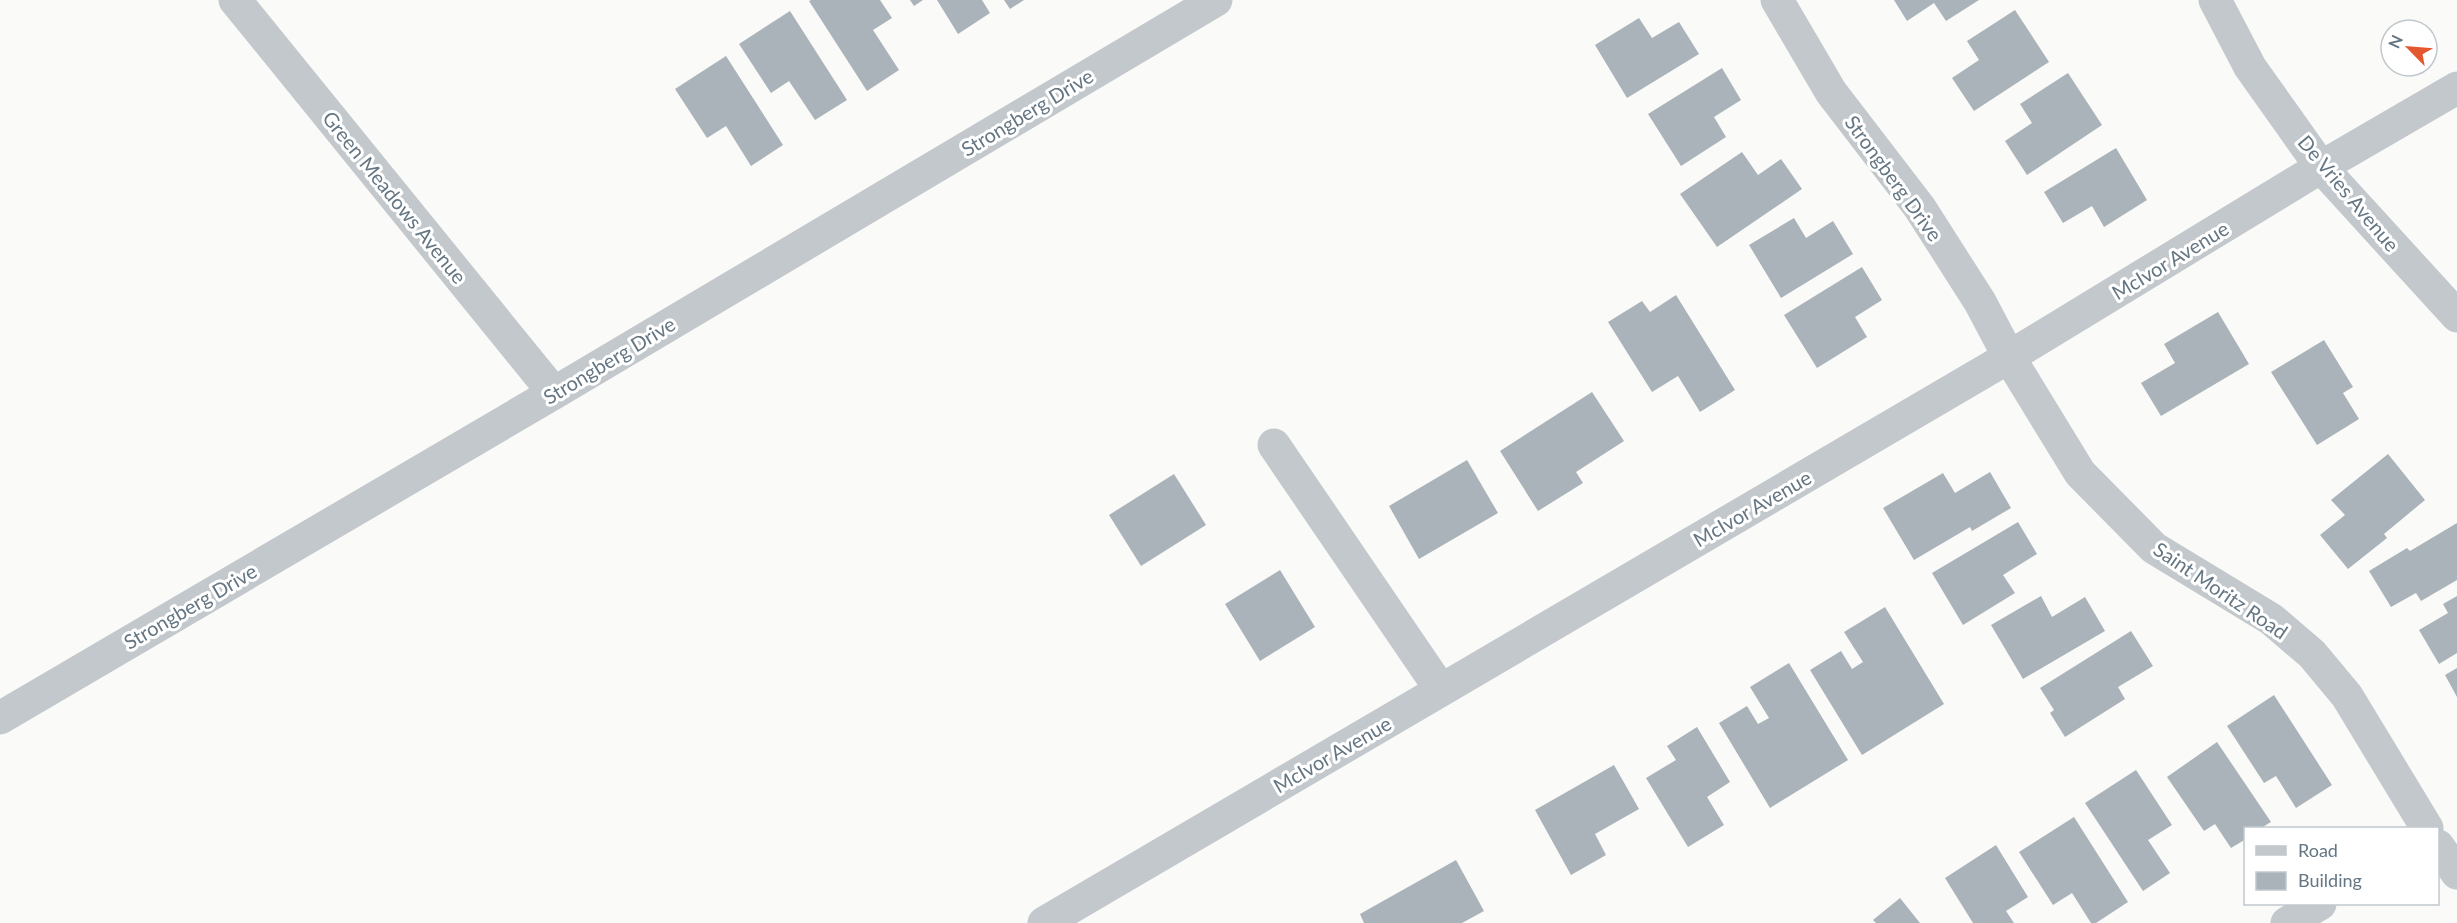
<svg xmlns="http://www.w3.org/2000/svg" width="2457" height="923" viewBox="0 0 2457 923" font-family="Lato,sans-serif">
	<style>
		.building { fill: #aab3b9 }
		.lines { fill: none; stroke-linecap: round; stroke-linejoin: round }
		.minor { stroke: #c3c8cc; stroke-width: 33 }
		.labels { text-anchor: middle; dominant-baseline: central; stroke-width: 6; stroke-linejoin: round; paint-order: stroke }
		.street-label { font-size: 20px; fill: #657683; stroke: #fff }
	</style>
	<rect width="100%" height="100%" fill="#fafaf8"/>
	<path class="building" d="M 811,0 L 880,0 L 892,18 L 873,30 L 899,70 L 867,91 L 809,1 Z
		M 910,0 L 923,0 L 914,6 Z
		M 937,0 L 982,0 L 990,13 L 958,34 Z
		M 1004,0 L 1024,0 L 1010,9 Z
		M 1894,0 L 1979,0 L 1946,21 L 1934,3 L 1907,21 Z
		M 2015,10 L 2049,62 L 1974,111 L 1952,78 L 1979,60 L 1967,41 Z
		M 790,11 L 847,100 L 815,120 L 789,81 L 771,93 L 739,44 Z
		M 1639,18 L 1652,38 L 1679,22 L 1699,54 L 1627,98 L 1595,45 Z
		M 726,56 L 783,145 L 751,166 L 726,126 L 707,138 L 675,89 Z
		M 1722,68 L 1741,100 L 1714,117 L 1726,137 L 1681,166 L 1648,114 Z
		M 2068,73 L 2102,125 L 2027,175 L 2005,141 L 2032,123 L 2020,104 Z
		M 2116,148 L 2147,200 L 2104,227 L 2092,206 L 2063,223 L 2044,192 Z
		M 1742,152 L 1758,175 L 1781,159 L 1802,189 L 1717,247 L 1680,194 Z
		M 1794,218 L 1806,238 L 1833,221 L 1853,254 L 1781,298 L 1749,245 Z
		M 1862,267 L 1882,300 L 1855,317 L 1867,337 L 1817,368 L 1784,315 Z
		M 1676,295 L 1735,390 L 1700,412 L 1678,376 L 1652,392 L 1608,322 L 1642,301 L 1650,312 Z
		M 2218,312 L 2249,364 L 2161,416 L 2141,383 L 2175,363 L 2164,344 Z
		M 2324,340 L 2353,387 L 2343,393 L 2359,419 L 2317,445 L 2271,372 Z
		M 1592,392 L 1624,441 L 1576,472 L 1583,483 L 1538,511 L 1500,451 Z
		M 2388,454 L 2425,500 L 2384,534 L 2387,538 L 2348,569 L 2320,535 L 2345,515 L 2331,500 Z
		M 1467,460 L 1498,513 L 1419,559 L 1389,506 Z
		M 1990,472 L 2011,508 L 1972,531 L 1970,527 L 1914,560 L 1883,508 L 1943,473 L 1955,493 Z
		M 1174,474 L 1206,525 L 1141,566 L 1109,515 Z
		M 2018,522 L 2037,554 L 2003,575 L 2015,593 L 1963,625 L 1932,573 Z
		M 2457,523 L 2457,580 L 2421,601 L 2416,593 L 2391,607 L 2369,571 L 2407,548 L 2410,551 Z
		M 1280,570 L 1315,627 L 1260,661 L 1225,604 Z
		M 2041,596 L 2052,617 L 2085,597 L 2105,631 L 2023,679 L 1991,625 Z
		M 2457,596 L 2457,653 L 2439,664 L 2419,630 L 2448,613 L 2443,604 Z
		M 1885,607 L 1944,704 L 1862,755 L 1810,670 L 1841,651 L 1852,669 L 1863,662 L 1844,632 Z
		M 2131,631 L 2153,666 L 2118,687 L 2125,699 L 2065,737 L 2050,713 L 2054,710 L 2040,688 Z
		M 1789,663 L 1848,760 L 1770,808 L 1719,723 L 1747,706 L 1758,724 L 1769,718 L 1750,687 Z
		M 2457,668 L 2457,697 L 2445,675 Z
		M 2274,695 L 2332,785 L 2296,808 L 2276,776 L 2264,783 L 2227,726 Z
		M 1697,727 L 1730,782 L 1707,797 L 1724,825 L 1688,847 L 1646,778 L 1676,760 L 1667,746 Z
		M 2217,742 L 2271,822 L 2261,828 L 2246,828 L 2246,839 L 2231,848 L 2215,824 L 2204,831 L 2167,777 Z
		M 1614,765 L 1639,809 L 1595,834 L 1606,855 L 1571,875 L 1535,810 Z
		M 2136,770 L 2172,825 L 2148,840 L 2170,873 L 2143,891 L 2085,803 Z
		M 2074,817 L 2128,902 L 2096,923 L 2091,923 L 2072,893 L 2053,905 L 2019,852 Z
		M 1996,845 L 2028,897 L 2006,911 L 2014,923 L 1973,923 L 1945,878 Z
		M 1456,860 L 1484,911 L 1462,923 L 1364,923 L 1360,914 Z
		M 1900,898 L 1920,923 L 1876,923 L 1873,920 Z"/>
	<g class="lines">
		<path class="minor" d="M 235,0 L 554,393
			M 1777,0 L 1831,92 L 1920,208 L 1980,302 L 2009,357 L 2080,473 L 2154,548 L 2271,619 L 2312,654 L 2347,696 L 2427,828
			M 2215,0 L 2250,67 L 2321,167 L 2457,316
			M 1274,445 L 1441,690
			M 0,718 L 554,393 L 1216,0
			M 2438,846 L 2457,873
			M 1044,923 L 2009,357 L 2321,167 L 2457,88
			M 2287,923 L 2320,904"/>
	</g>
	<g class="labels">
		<g class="street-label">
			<text transform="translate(1027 112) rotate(-31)">Strongberg Drive</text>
			<text transform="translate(1894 178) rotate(54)">Strongberg Drive</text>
			<text transform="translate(2349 193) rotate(50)">De Vries Avenue</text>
			<text transform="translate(395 197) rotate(51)">Green Meadows Avenue</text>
			<text transform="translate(2170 260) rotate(-31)">McIvor Avenue</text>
			<text transform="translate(609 360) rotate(-31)">Strongberg Drive</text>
			<text transform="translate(1752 508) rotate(-30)">McIvor Avenue</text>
			<text transform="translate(2221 590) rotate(34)">Saint Moritz Road</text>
			<text transform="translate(190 606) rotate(-30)">Strongberg Drive</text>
			<text transform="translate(1332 754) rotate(-30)">McIvor Avenue</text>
		</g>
	</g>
	<rect x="2244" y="827" width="195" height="78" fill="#ffffff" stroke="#c1c8cd" stroke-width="1.5"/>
	<rect x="2256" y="846" width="30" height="9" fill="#c3c8cc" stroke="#c1c8cd" stroke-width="1.5"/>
	<text x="2298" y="857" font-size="18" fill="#657683">Road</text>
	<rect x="2256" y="872" width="30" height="18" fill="#aab3b9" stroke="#c1c8cd" stroke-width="1.5"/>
	<text x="2298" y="887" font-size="18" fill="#657683">Building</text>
	<g transform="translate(2409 48) rotate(295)"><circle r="28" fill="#ffffff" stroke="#c1c8cd" stroke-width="1.5"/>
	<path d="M0-4.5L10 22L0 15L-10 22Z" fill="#e4572e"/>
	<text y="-9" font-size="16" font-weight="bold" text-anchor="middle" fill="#657683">N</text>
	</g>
</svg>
